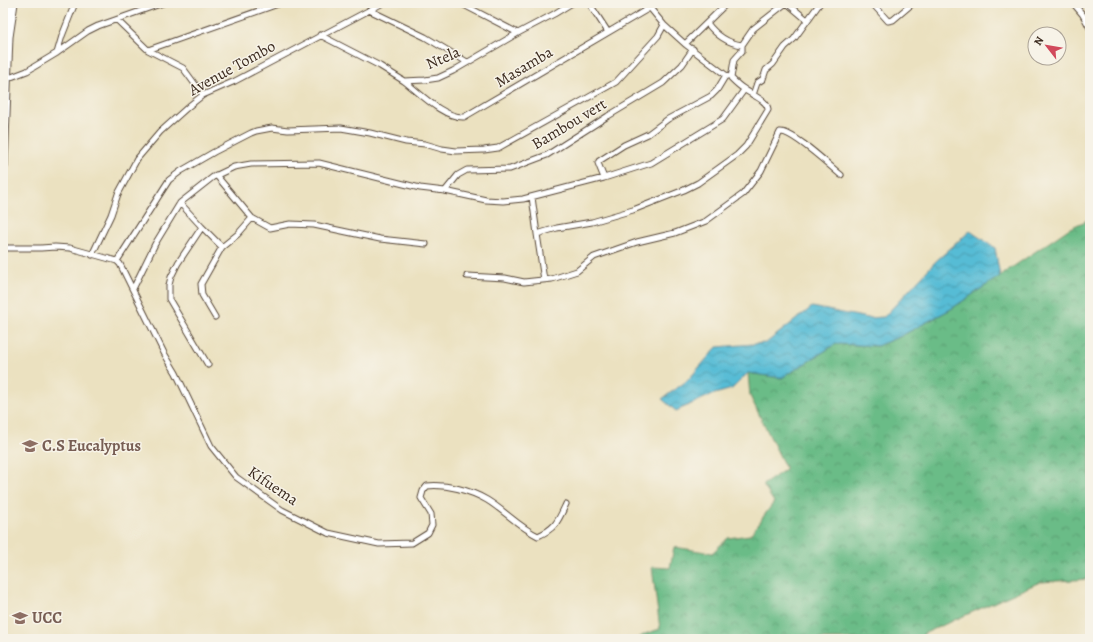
<svg xmlns="http://www.w3.org/2000/svg" width="1093" height="642" viewBox="0 0 1093 642" font-family="Alegreya,serif">
	<style>
		.forest { fill: url(#forest-crowns); stroke: #527352 }
		.water { fill: url(#water-waves); stroke: #49737a }
		.lines { fill: none; stroke-linecap: round; stroke-linejoin: round }
		.minor-casing { stroke: #554536; stroke-width: 7 }
		.trunk-casing { stroke: #554536; stroke-width: 11 }
		.minor { stroke: #fff; stroke-width: 5 }
		.trunk { stroke: #fff; stroke-width: 9 }
		.labels { text-anchor: middle; dominant-baseline: central; stroke-width: 3; stroke-linejoin: round; paint-order: stroke }
		.street-label { font-size: 16px; fill: #3b2a1e; stroke: #f7f3e8 }
		.education-label { font-size: 16px; font-weight: bold; fill: #785e54; stroke: #f7f3e8; text-anchor: start }
	</style>
	<defs>
		<pattern id="forest-crowns" width="20" height="18" patternUnits="userSpaceOnUse"><rect width="20" height="18" fill="#6abc87"/><path d="M2 6a3 3 0 1 1 6 0M12 15a3 3 0 1 1 6 0" fill="none" stroke="#58996e"/></pattern>
		<pattern id="water-waves" width="16" height="10" patternUnits="userSpaceOnUse"><rect width="16" height="10" fill="#57bcd5"/><path d="M0 5q4-4 8 0t8 0" fill="none" stroke="#4999ac"/></pattern>
	</defs>
	<rect width="100%" height="100%" fill="#f7f3e8"/>
	<filter id="ink" filterUnits="userSpaceOnUse"><feTurbulence type="fractalNoise" baseFrequency=".025" numOctaves="2"/><feDisplacementMap in="SourceGraphic" scale="8" xChannelSelector="R" yChannelSelector="G"/><feConvolveMatrix kernelMatrix="1 2 1 2 8 2 1 2 1" color-interpolation-filters="sRGB"/></filter>
	<filter id="wash" filterUnits="userSpaceOnUse"><feTurbulence type="fractalNoise" baseFrequency=".012" numOctaves="4" result="noise"/><feDisplacementMap in="SourceGraphic" scale="16" xChannelSelector="R" yChannelSelector="G"/><feGaussianBlur stdDeviation="0.9" result="paint"/><feColorMatrix in="noise" values="0 0 0 0 0 0 0 0 0 0 0 0 0 0 0 0 0 1.4 0 .05"/><feComposite in="paint" operator="in"/></filter>
	<g filter="url(#wash)">
		<rect width="100%" height="100%" fill="#ebe1c0"/>
		<path class="forest" d="M 1090,219 L 1090,579 L 1040,582 L 923,634 L 924,639 L 637,639 L 645,634 L 660,629 L 652,567 L 670,568 L 674,547 L 712,553 L 728,538 L 750,535 L 774,502 L 763,485 L 786,469 L 750,396 L 748,373 L 782,378 L 836,344 L 877,346 L 901,336 L 951,309 L 1070,228 Z"/>
		<path class="water" d="M 970,231 L 995,248 L 1000,276 L 951,309 L 901,336 L 877,346 L 836,344 L 782,378 L 748,373 L 732,389 L 711,395 L 676,411 L 662,399 L 688,380 L 717,347 L 766,343 L 812,307 L 868,318 L 884,317 L 936,261 Z"/>
	</g>
	<g filter="url(#ink)">
		<g class="lines">
			<defs>
				<path id="minor" d="M 460,3 L 518,33
					M 589,3 L 608,32
					M 787,3 L 807,20
					M 872,3 L 888,21 L 893,20 L 913,3
					M 1073,3 L 1083,15 L 1090,28
					M 650,8 L 664,25 L 685,44 L 727,76
					M 369,10 L 425,37 L 467,62
					M 117,20 L 148,50 L 281,3
					M 707,23 C 716,35 727,43 742,45
					M 320,35 L 380,66 L 404,81 L 425,80 L 438,78 L 453,71 L 518,33 L 554,14 L 572,3
					M 685,44 L 727,3
					M 148,50 L 183,68 L 203,95
					M 57,53 L 62,36 L 75,3
					M 6,79 L 27,71 L 57,53 L 88,31 L 98,26 L 163,3
					M 404,81 C 420,93 443,118 464,117 L 658,3
					M 753,95 L 757,83 L 763,79 L 766,70 L 773,64 L 785,47 L 794,39 L 820,3
					M 216,175 L 252,218 L 270,228 L 290,224 L 314,225 L 380,239 L 426,244
					M 604,178 L 598,163 L 599,161 L 624,145 L 648,134 L 668,119 L 711,96 L 717,90 L 726,75
					M 445,191 L 458,175 L 467,170 L 510,169 L 547,155 L 608,116 L 663,83 L 682,65 L 693,49
					M 532,197 L 537,234 L 557,228 L 592,222 L 633,210 L 684,190 L 698,183 L 737,155 L 746,146 L 768,110 C 768,100 751,95 744,89 C 739,86 735,82 731,78 L 734,60 L 742,51 L 742,45 L 753,29 L 786,3
					M 180,203 L 202,227 L 222,247
					M 202,227 L 178,263 L 171,277 L 169,285 L 169,299 L 208,365
					M 537,234 L 544,280
					M 3,248 L 41,248 L 55,247 L 70,248 L 117,261 L 120,264 L 164,353 L 176,373 L 211,446 L 236,477 L 282,510 L 328,533 L 379,544 L 412,543 L 428,533 L 432,525 L 431,514 L 421,498 L 423,491 L 427,486 C 446,484 470,490 487,500 C 505,511 519,527 538,536 C 556,528 558,521 566,504
					M 92,255 L 111,215 L 118,194 L 137,159 L 160,132 L 189,106 L 203,95 L 235,81 L 383,3
					M 117,261 L 169,180 L 181,171 L 214,152 L 251,133 L 256,131 L 272,128 L 288,130 L 341,128 L 370,133 L 406,142 L 425,144 L 442,149 L 456,151 L 484,150 L 498,148 L 616,82 L 658,36 L 664,25
					M 467,276 L 505,278 L 524,282 L 552,279 L 577,271 L 594,257 L 637,242 L 675,233 L 706,221 L 743,194 L 761,171 L 780,132 C 792,130 830,166 841,175
					M 133,289 L 155,244 L 180,203 L 213,177 L 234,167 L 251,164 L 319,163 L 420,188 L 445,191 L 486,200 L 503,201 L 523,199 L 604,178 L 651,163 L 723,119 L 744,90
					M 215,317 L 202,295 L 201,284 L 222,247 L 238,234 L 252,218"/>
				<path id="trunk" d="M 3,166 L 8,37 L 13,3"/>
			</defs>
			<use href="#minor" class="minor-casing"/>
			<use href="#trunk" class="trunk-casing"/>
			<use href="#minor" class="minor"/>
			<use href="#trunk" class="trunk"/>
		</g>
	</g>
	<defs>
		<symbol id="school-bare" viewBox="-9 -9 18 18"><path d="M0-5L7-2L0 1L-7-2ZM-4 1L0 2.5L4 1V4Q0 6-4 4Z" fill="#8d6e63" stroke="#f7f3e8" stroke-width="2.5" paint-order="stroke"/></symbol>
		<symbol id="university-bare" viewBox="-9 -9 18 18"><path d="M0-5L7-2L0 1L-7-2ZM-4 1L0 2.5L4 1V4Q0 6-4 4Z" fill="#8d6e63" stroke="#f7f3e8" stroke-width="2.5" paint-order="stroke"/></symbol>
	</defs>
	<g fill-rule="evenodd">
		<use href="#school-bare" x="19" y="435" width="22" height="22"/>
		<use href="#university-bare" x="9" y="607" width="22" height="22"/>
	</g>
	<g class="labels">
		<g class="street-label">
			<text transform="translate(443 58) rotate(-23)">Ntela</text>
			<text transform="translate(524 67) rotate(-31)">Masamba</text>
			<text transform="translate(232 68) rotate(-29)">Avenue Tombo</text>
			<text transform="translate(569 124) rotate(-31)">Bambou vert</text>
			<text transform="translate(273 486) rotate(34)">Kifuema</text>
		</g>
		<g class="education-label">
			<text x="42" y="446">C.S Eucalyptus</text>
			<text x="32" y="618">UCC</text>
		</g>
	</g>
	<rect width="1093" height="642" fill="none" stroke="#f7f3e8" stroke-width="16"/>
	<g transform="translate(1047 46) rotate(301)"><circle r="19" fill="#f7f3e8" stroke="#aca397"/>
	<path d="M0-3L7 15L0 10L-7 15Z" fill="#d1495b"/>
	<text y="-6" font-size="11" font-weight="bold" text-anchor="middle" fill="#3b2a1e">N</text>
	</g>
</svg>
